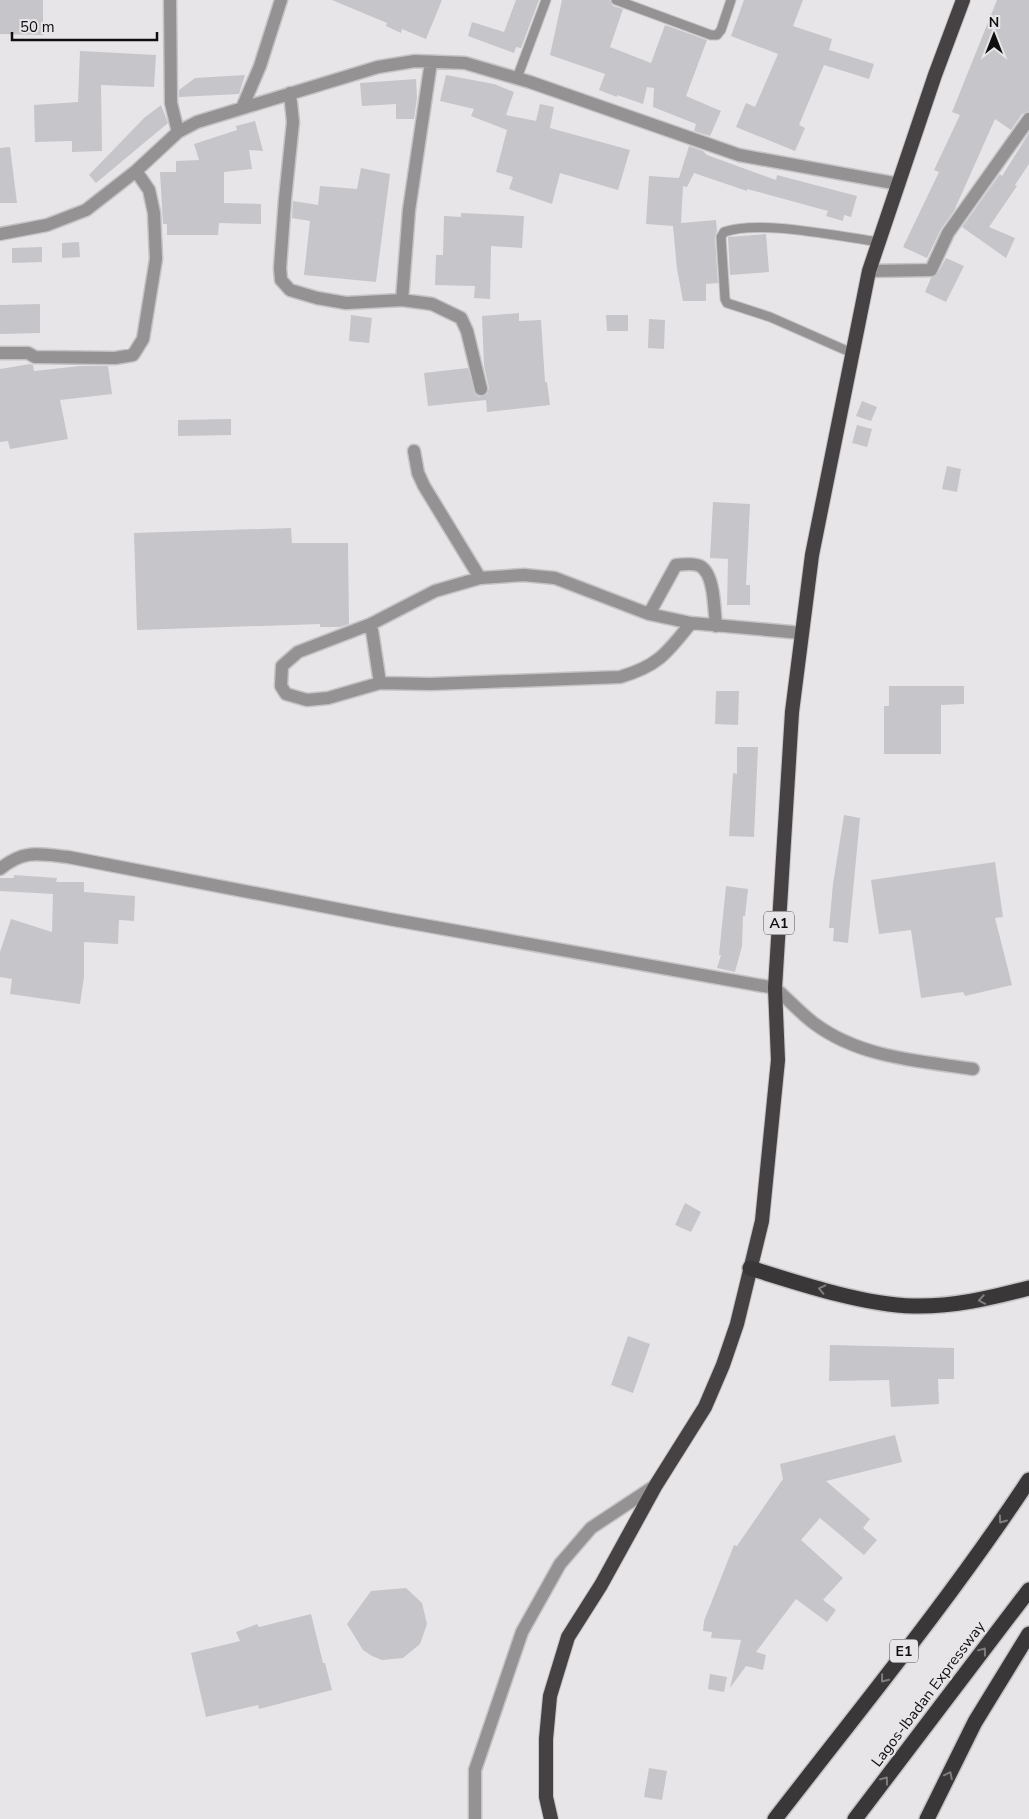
<svg xmlns="http://www.w3.org/2000/svg" width="1029" height="1819" viewBox="0 0 1029 1819" font-family="'Nunito Sans',sans-serif">
	<style>
		.building { fill: #c6c5c9 }
		.lines { fill: none; stroke-linecap: round; stroke-linejoin: round }
		.service-casing { stroke: #c5c3c5; stroke-width: 11 }
		.minor-casing { stroke: #c5c3c5; stroke-width: 15 }
		.trunk-casing { stroke: #c5c3c5; stroke-width: 16 }
		.motorway-casing { stroke: #c5c3c5; stroke-width: 18 }
		.service { stroke: #949293; stroke-width: 9 }
		.minor { stroke: #949293; stroke-width: 12 }
		.trunk { stroke: #464244; stroke-width: 14 }
		.motorway { stroke: #3a3738; stroke-width: 15 }
		.oneway { stroke: #807d7e }
		.labels { text-anchor: middle; dominant-baseline: central; stroke-width: 4; stroke-linejoin: round; paint-order: stroke }
		.shield { fill: #e8e5e8; stroke: #514f51; stroke-width: 1 }
		.shield-label { font-size: 14px; font-weight: bold; fill: #100f10 }
		.street-label { font-size: 15px; fill: #100f10; stroke: #e8e5e8 }
	</style>
	<rect width="100%" height="100%" fill="#e8e5e8"/>
	<path class="building" d="M 0,0 L 43,0 L 43,35 L 0,34 Z
		M 332,0 L 442,0 L 426,39 L 402,29 L 401,33 L 386,26 L 387,23 Z
		M 516,0 L 539,0 L 521,48 L 516,47 L 514,53 L 468,36 L 472,22 L 504,32 Z
		M 562,0 L 610,0 L 613,6 L 623,9 L 610,47 L 651,63 L 665,25 L 707,40 L 686,96 L 721,111 L 710,136 L 694,131 L 696,124 L 653,107 L 654,88 L 647,87 L 643,104 L 617,95 L 617,97 L 599,90 L 605,74 L 550,55 Z
		M 744,0 L 803,0 L 793,26 L 832,39 L 829,50 L 874,64 L 869,79 L 824,65 L 799,125 L 805,128 L 795,151 L 736,127 L 746,103 L 755,107 L 778,54 L 731,36 Z
		M 997,0 L 1029,0 L 1029,111 L 1022,114 L 1011,130 L 995,119 L 954,211 L 941,229 L 927,258 L 903,247 L 939,172 L 934,170 L 960,115 L 952,112 Z
		M 80,51 L 156,55 L 154,87 L 101,85 L 102,151 L 72,152 L 72,141 L 35,142 L 34,105 L 78,102 Z
		M 245,75 L 239,94 L 179,97 L 179,90 L 195,78 Z
		M 446,75 L 494,84 L 514,92 L 506,115 L 536,121 L 540,104 L 554,107 L 550,128 L 630,150 L 618,190 L 560,173 L 552,204 L 509,189 L 513,177 L 496,172 L 507,130 L 471,116 L 474,109 L 440,101 Z
		M 416,79 L 417,98 L 414,119 L 396,119 L 396,104 L 362,106 L 360,83 Z
		M 161,105 L 168,123 L 96,183 L 89,175 L 144,118 Z
		M 255,121 L 263,151 L 249,150 L 252,169 L 224,172 L 224,203 L 261,204 L 261,224 L 219,223 L 218,235 L 167,235 L 167,224 L 163,224 L 160,172 L 176,172 L 176,161 L 199,160 L 194,144 L 237,130 L 236,126 Z
		M 1029,133 L 1029,164 L 1015,185 L 1017,186 L 989,227 L 1015,238 L 1006,258 L 962,227 L 1000,174 L 1002,176 Z
		M 689,146 L 703,151 L 707,155 L 776,180 L 777,175 L 857,196 L 851,217 L 844,215 L 843,221 L 826,216 L 828,211 L 747,189 L 747,191 L 694,173 L 687,187 L 683,186 L 681,223 L 716,220 L 717,231 L 715,237 L 718,283 L 706,284 L 706,301 L 683,301 L 677,269 L 673,226 L 646,224 L 649,176 L 679,178 Z
		M 10,147 L 17,203 L 0,203 L 0,148 Z
		M 361,168 L 390,174 L 376,282 L 304,275 L 310,221 L 292,218 L 293,201 L 318,205 L 320,186 L 357,189 Z
		M 461,213 L 524,216 L 522,248 L 491,246 L 490,299 L 474,298 L 475,286 L 435,285 L 436,255 L 443,255 L 444,216 L 461,217 Z
		M 766,234 L 769,272 L 730,275 L 728,237 Z
		M 79,242 L 80,257 L 62,258 L 62,243 Z
		M 42,247 L 42,262 L 12,263 L 12,248 Z
		M 946,258 L 964,266 L 946,302 L 925,292 L 931,278 L 938,273 Z
		M 40,304 L 40,333 L 0,334 L 0,305 Z
		M 519,313 L 519,321 L 541,320 L 545,382 L 547,382 L 550,405 L 487,412 L 486,400 L 428,406 L 424,373 L 468,368 L 475,394 L 479,397 L 487,394 L 489,388 L 484,366 L 482,316 Z
		M 351,315 L 372,318 L 369,343 L 349,341 Z
		M 606,315 L 628,315 L 628,331 L 607,331 Z
		M 649,319 L 665,320 L 664,349 L 648,348 Z
		M 30,364 L 33,365 L 34,371 L 80,366 L 108,366 L 112,394 L 60,400 L 68,439 L 10,449 L 8,441 L 0,442 L 0,369 Z
		M 862,401 L 877,407 L 871,421 L 856,416 Z
		M 231,419 L 231,435 L 178,436 L 178,420 Z
		M 857,425 L 872,429 L 867,447 L 852,443 Z
		M 947,466 L 961,469 L 957,492 L 942,489 Z
		M 713,502 L 750,504 L 746,585 L 750,585 L 750,605 L 727,605 L 728,559 L 710,558 Z
		M 291,528 L 292,543 L 348,543 L 349,624 L 340,627 L 320,627 L 320,624 L 137,630 L 134,533 Z
		M 889,686 L 964,686 L 964,704 L 941,705 L 941,754 L 884,754 L 884,706 L 889,706 Z
		M 716,691 L 739,691 L 738,725 L 715,724 Z
		M 737,747 L 758,747 L 754,837 L 729,836 L 733,773 L 737,774 Z
		M 844,815 L 860,818 L 848,943 L 833,941 L 834,928 L 829,928 L 833,884 Z
		M 995,862 L 1003,917 L 995,918 L 1012,985 L 965,996 L 963,992 L 921,998 L 911,930 L 879,934 L 871,880 Z
		M 14,875 L 57,878 L 56,882 L 84,882 L 84,892 L 135,896 L 134,921 L 119,920 L 118,944 L 84,942 L 84,977 L 80,1004 L 10,994 L 12,979 L 0,977 L 0,952 L 11,919 L 52,932 L 53,894 L 0,891 L 0,878 L 14,878 Z
		M 726,886 L 748,889 L 745,916 L 743,916 L 742,946 L 735,972 L 717,968 L 721,955 L 719,955 Z
		M 685,1203 L 701,1212 L 691,1232 L 675,1225 Z
		M 628,1336 L 650,1344 L 633,1393 L 611,1385 Z
		M 830,1345 L 954,1348 L 954,1379 L 938,1379 L 939,1404 L 891,1407 L 889,1380 L 829,1381 Z
		M 895,1435 L 902,1462 L 826,1481 L 870,1519 L 863,1528 L 877,1540 L 864,1555 L 820,1518 L 801,1540 L 843,1578 L 823,1600 L 836,1610 L 827,1622 L 796,1599 L 756,1652 L 766,1655 L 763,1670 L 746,1666 L 730,1688 L 741,1640 L 711,1638 L 712,1632 L 703,1631 L 704,1621 L 734,1545 L 737,1546 L 783,1479 L 780,1464 Z
		M 406,1588 L 422,1603 L 427,1624 L 420,1644 L 403,1658 L 382,1660 L 372,1656 L 363,1650 L 347,1624 L 371,1591 Z
		M 311,1614 L 323,1663 L 325,1663 L 332,1690 L 259,1709 L 258,1705 L 206,1717 L 191,1653 L 240,1641 L 236,1632 L 257,1624 L 259,1627 Z
		M 710,1674 L 727,1677 L 724,1692 L 708,1689 Z
		M 649,1768 L 667,1771 L 662,1800 L 644,1797 Z"/>
	<g class="lines">
		<defs>
			<path id="service" d="M 616,0 L 711,35 L 717,35 L 721,30 L 731,0
				M 517,78 L 546,0
				M 852,353 L 770,317 L 727,303 L 725,299 L 721,237 L 724,232 C 759,219 840,237 880,242"/>
			<path id="minor" d="M 170,0 L 171,103 L 178,132
				M 290,93 L 293,122 L 285,199 L 280,268 L 281,280 L 290,290 L 317,298 L 346,303 L 402,300 L 432,304 L 461,318 L 467,331 L 481,389
				M 242,108 L 260,66 L 281,0
				M 0,234 L 47,225 L 86,210 L 136,171 L 178,132 L 197,122 L 378,67 L 415,61 L 465,63 L 530,82 L 739,155 L 899,184
				M 869,271 L 931,270 L 948,233 L 1029,119
				M 402,300 L 409,210 L 431,62
				M 0,353 L 28,353 L 35,357 L 115,358 L 133,355 L 143,339 L 156,259 L 154,213 L 149,190 L 136,171
				M 414,451 L 418,473 L 424,486 L 480,578
				M 649,614 L 676,565 C 684,564 694,563 700,566 C 715,574 714,610 716,626
				M 691,623 C 667,653 658,666 620,677 L 431,684 L 380,683 L 328,698 L 307,700 L 286,694 L 281,686 L 282,666 L 298,652 L 371,624 L 435,591 L 480,578 L 524,575 L 555,578 L 649,614 L 691,623 L 802,633
				M 371,624 L 380,683
				M 0,869 C 24,849 39,854 68,857 L 389,919 L 775,988 C 789,1000 801,1014 815,1024 C 861,1058 920,1061 973,1069
				M 475,1819 L 475,1770 L 522,1632 L 560,1564 L 591,1528 L 656,1485"/>
			<path id="trunk" d="M 551,1819 L 546,1797 L 546,1739 L 550,1696 L 568,1637 L 601,1585 L 656,1485 L 705,1407 L 723,1365 L 737,1324 L 762,1221 L 778,1060 L 775,988 L 792,712 L 812,555 L 869,271 L 935,75 L 963,0"/>
			<path id="motorway" d="M 750,1268 C 798,1283 864,1305 913,1306 C 953,1307 991,1298 1029,1288
				M 775,1819 C 861,1708 951,1598 1029,1480
				M 855,1819 L 1029,1590
				M 927,1819 L 975,1722 L 1029,1634"/>
		</defs>
		<use href="#service" class="service-casing"/>
		<use href="#minor" class="minor-casing"/>
		<use href="#trunk" class="trunk-casing"/>
		<use href="#motorway" class="motorway-casing"/>
		<use href="#service" class="service"/>
		<use href="#minor" class="minor"/>
		<use href="#trunk" class="trunk"/>
		<use href="#motorway" class="motorway"/>
	</g>
	<defs><path id="oneway-chevron" d="M-2-3.5L2.5 0L-2 3.5" fill="none" stroke-width="1.6" stroke-linecap="round" stroke-linejoin="round" transform="scale(1.25)"/></defs>
	<g class="oneway">
		<use href="#oneway-chevron" transform="translate(822 1289) rotate(-167)"/>
		<use href="#oneway-chevron" transform="translate(982 1300) rotate(170)"/>
		<use href="#oneway-chevron" transform="translate(1002 1520) rotate(126)"/>
		<use href="#oneway-chevron" transform="translate(983 1651) rotate(-53)"/>
		<use href="#oneway-chevron" transform="translate(884 1679) rotate(128)"/>
		<use href="#oneway-chevron" transform="translate(949 1775) rotate(-64)"/>
		<use href="#oneway-chevron" transform="translate(885 1780) rotate(-53)"/>
	</g>
	<g class="labels">
		<g class="shield">
			<rect x="764" y="911.5" width="30" height="23" rx="4"/>
			<rect x="890" y="1639.5" width="28" height="23" rx="4"/>
		</g>
		<g class="shield-label">
			<text x="779" y="923">A1</text>
			<text x="904" y="1651">E1</text>
		</g>
		<g class="street-label">
			<text transform="translate(928 1694) rotate(-53)">Lagos-Ibadan Expressway</text>
		</g>
	</g>
	<g transform="translate(994 35)" stroke="#e8e5e8" stroke-width="4" paint-order="stroke">
	<path d="M0-4L9 19L0 12L-9 19Z" fill="#100f10"/>
	<text y="-8" font-size="14" font-weight="bold" text-anchor="middle" fill="#100f10">N</text>
	</g>
	<path d="M12 32v8h145v-8" fill="none" stroke="#100f10" stroke-width="2.5"/>
	<text x="20" y="32" font-size="15" fill="#100f10" stroke="#e8e5e8" stroke-width="4" paint-order="stroke">50 m</text>
</svg>
